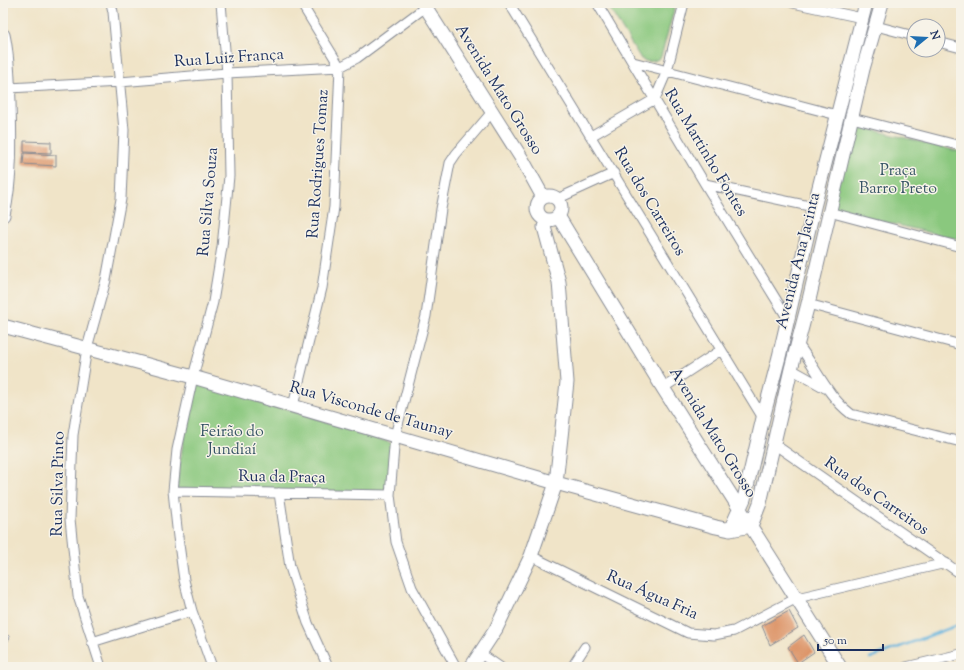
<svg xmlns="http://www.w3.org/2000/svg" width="964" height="670" viewBox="0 0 964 670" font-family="'Sorts Mill Goudy',serif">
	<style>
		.green { fill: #8ac87e; stroke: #527c6e }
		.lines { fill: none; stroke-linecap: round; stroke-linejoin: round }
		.stream { stroke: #62b3dd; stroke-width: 2.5 }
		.building { fill: #dc9163 }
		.lane-casing { stroke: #868a93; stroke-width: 6 }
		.street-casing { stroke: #868a93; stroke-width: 11 }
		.secondary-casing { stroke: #868a93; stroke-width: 15 }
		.lane { stroke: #fff; stroke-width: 4.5 }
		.street { stroke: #fff; stroke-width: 9 }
		.secondary { stroke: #fff; stroke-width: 13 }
		.labels { text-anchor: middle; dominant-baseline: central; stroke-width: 3; stroke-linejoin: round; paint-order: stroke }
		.street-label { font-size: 16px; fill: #1b2f5e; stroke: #f7f3e8 }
		.park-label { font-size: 16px; fill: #375566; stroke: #f7f3e8 }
	</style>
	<rect width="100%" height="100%" fill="#f7f3e8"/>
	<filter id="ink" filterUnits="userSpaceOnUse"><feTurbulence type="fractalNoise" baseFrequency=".025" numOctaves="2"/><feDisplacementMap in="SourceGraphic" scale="8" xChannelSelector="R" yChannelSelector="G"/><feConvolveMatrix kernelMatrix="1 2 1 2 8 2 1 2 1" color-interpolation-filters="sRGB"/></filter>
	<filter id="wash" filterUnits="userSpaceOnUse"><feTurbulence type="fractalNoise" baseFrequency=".012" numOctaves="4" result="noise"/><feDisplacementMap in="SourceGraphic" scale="16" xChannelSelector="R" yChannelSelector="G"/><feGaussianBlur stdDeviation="0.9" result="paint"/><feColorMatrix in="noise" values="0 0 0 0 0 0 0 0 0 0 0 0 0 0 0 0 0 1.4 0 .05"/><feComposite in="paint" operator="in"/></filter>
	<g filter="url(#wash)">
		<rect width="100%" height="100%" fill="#f0e4c8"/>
		<path class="green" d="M 606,3 L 676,3 L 661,57 C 655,62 648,63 641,59 Z
			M 854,125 L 961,152 L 961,240 L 830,209 Z
			M 193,378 L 391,443 L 389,493 L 176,489 Z"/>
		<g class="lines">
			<path class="stream" d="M 870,658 L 961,624"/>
		</g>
		<g id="blocks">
			<path class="building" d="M 24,141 L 51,142 L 51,153 L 24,152 Z
				M 24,153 L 56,155 L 56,166 L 23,164 Z
				M 789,611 L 798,628 L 770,645 L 762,626 Z
				M 804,635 L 814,652 L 798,663 L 788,647 Z"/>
		</g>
	</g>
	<g filter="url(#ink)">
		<use href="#blocks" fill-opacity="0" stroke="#868a93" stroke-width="1"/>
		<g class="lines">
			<defs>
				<path id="lane" d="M 3,640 L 7,638"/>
				<path id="street" d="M 509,3 L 763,418
					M 597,3 L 705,184 L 788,319
					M 793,3 L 862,18
					M 876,26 L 914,36
					M 938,42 L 961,48
					M 633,62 L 837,115
					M 9,88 L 120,82 L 227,73 L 340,67 L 357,58 L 431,3
					M 852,118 L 961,146
					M 591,136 L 655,99 L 667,71 L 684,3
					M 705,184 L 814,207
					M 557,199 L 614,173
					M 829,212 L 961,247
					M 808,304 L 961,345
					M 797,343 C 816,367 826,395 851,414 L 961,442
					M 791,369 L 825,388
					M 663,388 L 721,350
					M 293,406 L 322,288 L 334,207 L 340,67 L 301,3
					M 774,444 L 961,574
					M 173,491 L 390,495
					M 279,493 L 290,567 L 308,623 L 328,667
					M 531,556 L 688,633 L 714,635 L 734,631 L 797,598 L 946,563
					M 92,642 L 192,611
					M 481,654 L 500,667
					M 101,667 L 78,596 L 70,519 L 73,435 L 87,348 L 106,280 L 121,199 L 124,130 L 113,12 L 111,3
					M 212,667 L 192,611 L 184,580 L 178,537 L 173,491 L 177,450 L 193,377 L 213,302 L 222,247 L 229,176 L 227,73 L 221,3
					M 456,667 L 412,588 L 396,542 L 390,495 L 395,436 L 426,316 L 441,209 L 450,163 L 456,154 L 492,112
					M 572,667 L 585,647
					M 906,667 L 961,654"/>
				<path id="secondary" d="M 423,3 L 522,159 L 543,197
					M 3,35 C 8,57 8,80 9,102 C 10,140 11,179 3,215
					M537 208a12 12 0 1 1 24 0a12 12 0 1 1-24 0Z
					M 558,216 L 663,388 L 840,667
					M 3,326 L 193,377 L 556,483 L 716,527 L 730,530 L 751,526 L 760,503 L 791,369 L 808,304 L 863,69 L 882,3
					M 730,530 L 744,499 L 763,418 L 779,357 L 814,207 L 866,3
					M 471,667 L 496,629 L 531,556 L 556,483 L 567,382 L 559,282 L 544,227 L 547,220"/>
			</defs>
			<use href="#lane" class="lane-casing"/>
			<use href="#street" class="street-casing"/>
			<use href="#secondary" class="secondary-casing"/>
			<use href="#lane" class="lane"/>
			<use href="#street" class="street"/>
			<use href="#secondary" class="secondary"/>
		</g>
	</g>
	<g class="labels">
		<g class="street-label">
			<text transform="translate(229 59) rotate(-4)">Rua Luiz França</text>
			<text transform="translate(498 90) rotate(58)">Avenida Mato Grosso</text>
			<text transform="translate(705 153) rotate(59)">Rua Martinho Fontes</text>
			<text transform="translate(319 164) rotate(-86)">Rua Rodrigues Tomaz</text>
			<text transform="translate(209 202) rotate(-85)">Rua Silva Souza</text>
			<text transform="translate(649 202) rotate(59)">Rua dos Carreiros</text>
			<text transform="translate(799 261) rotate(-76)">Avenida Ana Jacinta</text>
			<text transform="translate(371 411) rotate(16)">Rua Visconde de Taunay</text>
			<text transform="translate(712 433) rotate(58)">Avenida Mato Grosso</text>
			<text transform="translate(282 478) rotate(1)">Rua da Praça</text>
			<text transform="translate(59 484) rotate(-89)">Rua Silva Pinto</text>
			<text transform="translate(876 497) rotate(35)">Rua dos Carreiros</text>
			<text transform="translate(652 596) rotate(24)">Rua Água Fria</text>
		</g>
		<g class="park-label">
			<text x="898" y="171">Praça<tspan x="898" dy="18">Barro Preto</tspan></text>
			<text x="232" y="432">Feirão do<tspan x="232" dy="18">Jundiaí</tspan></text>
		</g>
	</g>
	<rect width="964" height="670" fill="none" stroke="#f7f3e8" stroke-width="16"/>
	<g transform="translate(926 38) rotate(72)"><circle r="19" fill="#f7f3e8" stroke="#9fa5b1"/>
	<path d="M0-3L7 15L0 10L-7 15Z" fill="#1f6fb2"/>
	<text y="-6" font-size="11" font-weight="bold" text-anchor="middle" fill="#1b2f5e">N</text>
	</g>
	<path d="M818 644v6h65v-6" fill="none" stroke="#1b2f5e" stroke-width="2"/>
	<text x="824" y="644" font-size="12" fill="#1b2f5e" stroke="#f7f3e8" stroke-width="3" paint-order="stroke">50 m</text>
</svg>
